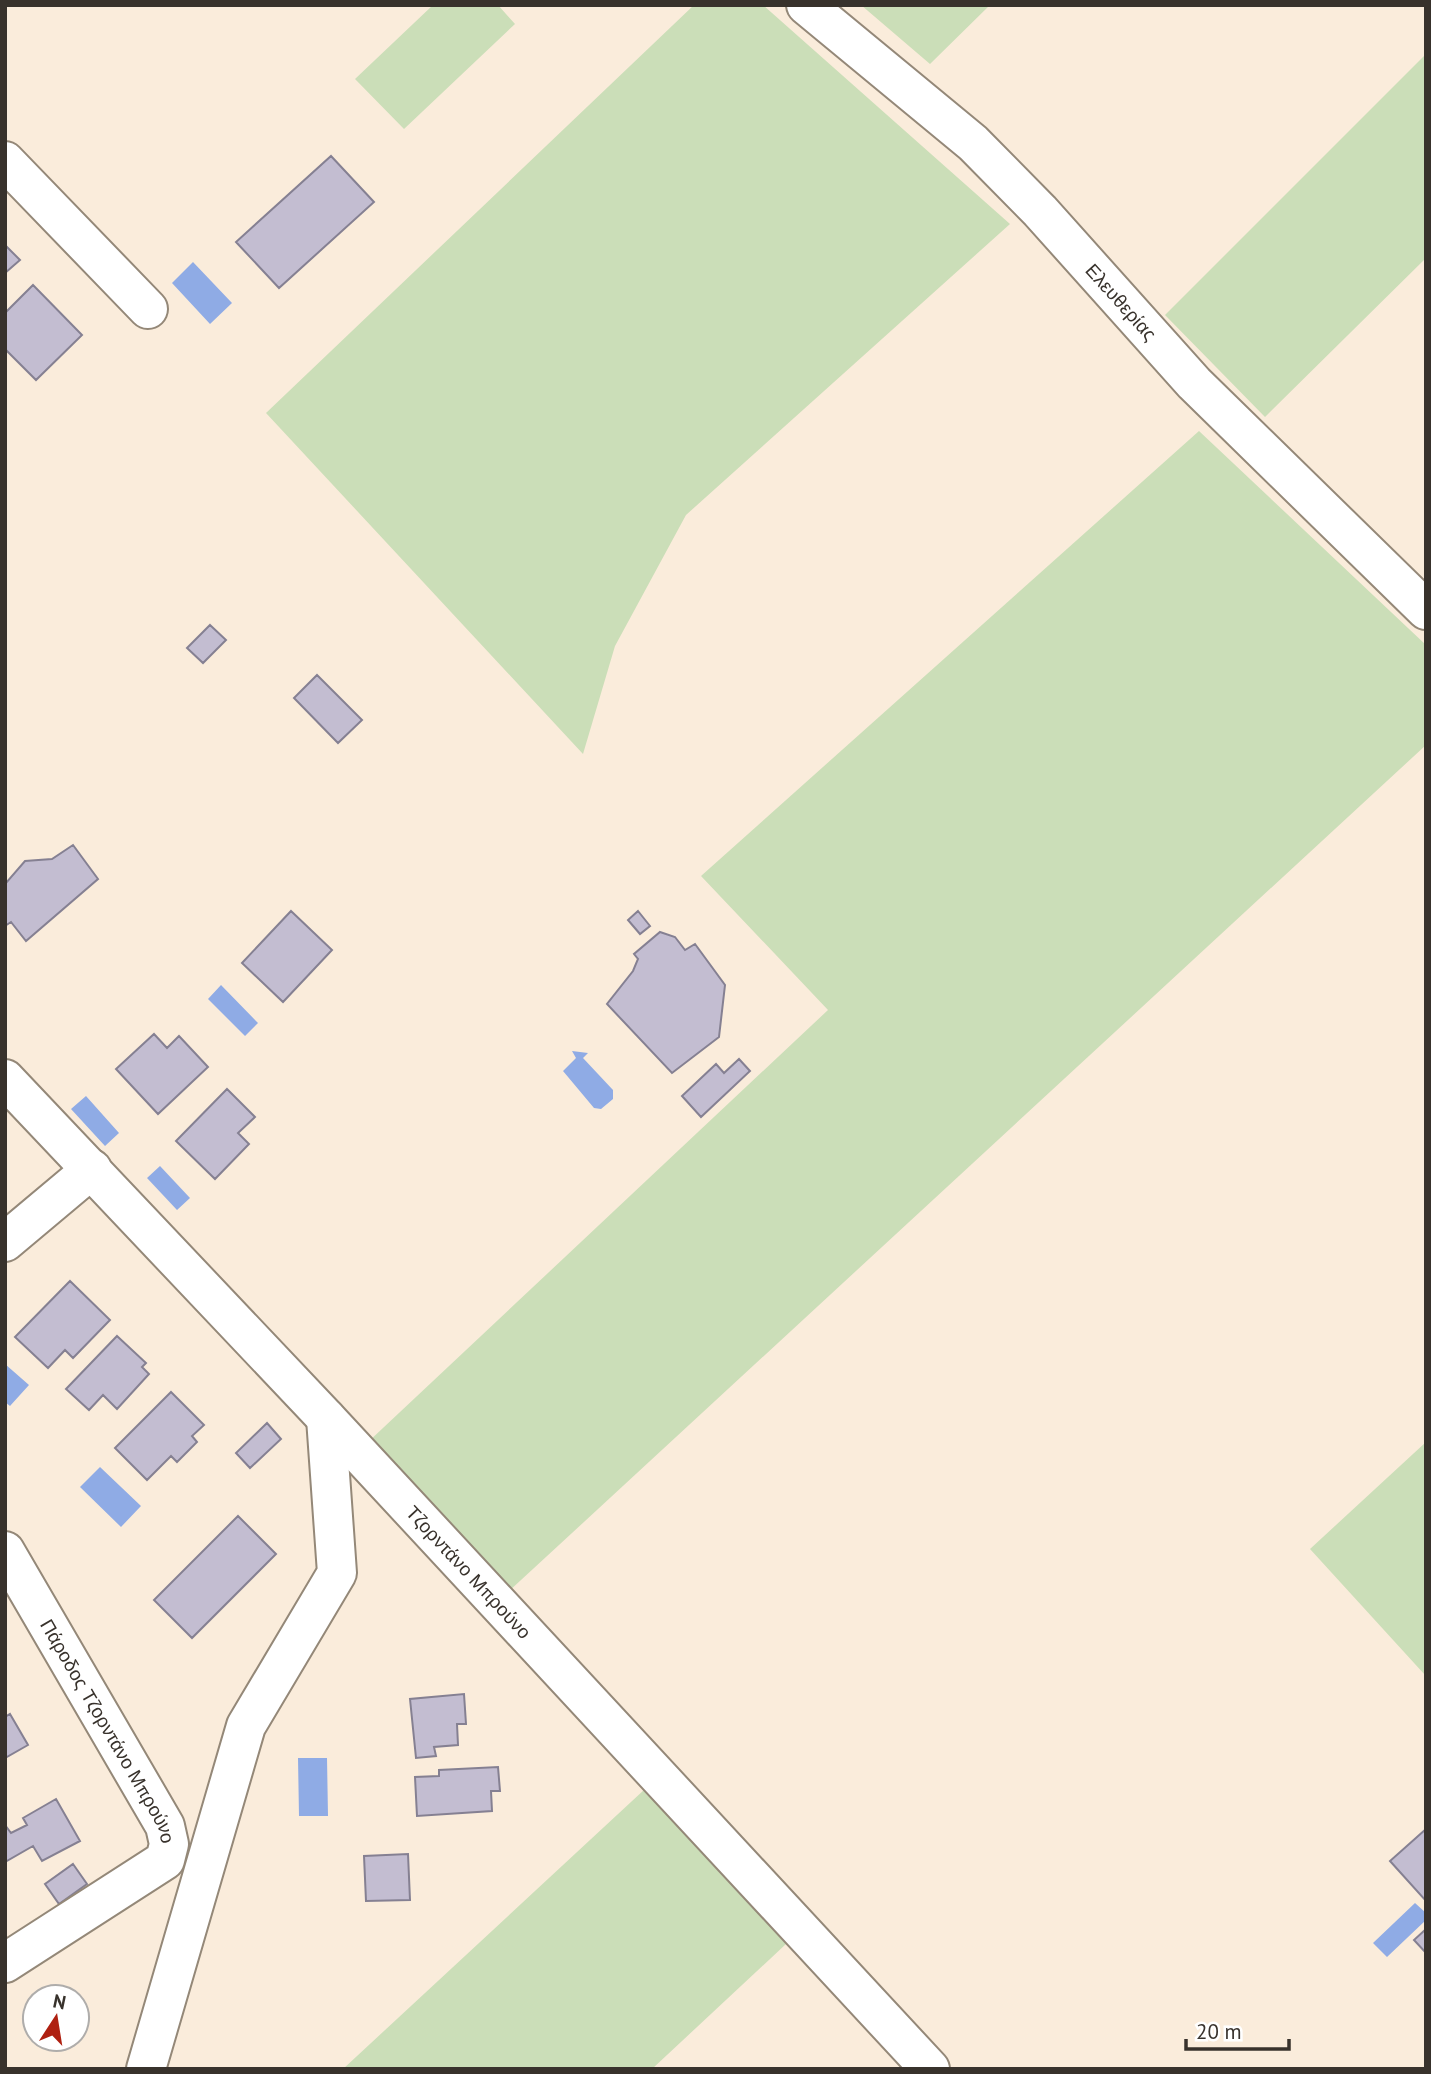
<svg xmlns="http://www.w3.org/2000/svg" width="1431" height="2074" viewBox="0 0 1431 2074" font-family="'PT Sans',sans-serif">
	<style>
		.green { fill: #cbdeb8 }
		.water { fill: #8fabe5 }
		.building { fill: #c3bdd1; stroke: #858092; stroke-width: 2 }
		.lines { fill: none; stroke-linecap: round; stroke-linejoin: round }
		.minor-casing { stroke: #948878; stroke-width: 42 }
		.minor { stroke: #fff; stroke-width: 38 }
		.labels { text-anchor: middle; dominant-baseline: central; stroke-width: 5; stroke-linejoin: round; paint-order: stroke }
		.street-label { font-size: 19px; fill: #38322c; stroke: #fff }
	</style>
	<rect width="100%" height="100%" fill="#faecdb"/>
	<path class="green" d="M 433,5 L 498,5 L 515,24 L 404,129 L 355,79 Z
		M 694,5 L 763,5 L 1010,224 L 686,515 L 615,646 L 583,754 L 266,413 Z
		M 861,5 L 990,5 L 930,64 Z
		M 1426,54 L 1426,258 L 1265,417 L 1165,315 Z
		M 1199,431 L 1426,645 L 1426,745 L 507,1593 L 367,1443 L 828,1010 L 701,876 Z
		M 1426,1442 L 1426,1674 L 1425,1675 L 1310,1549 Z
		M 645,1789 L 786,1944 L 652,2069 L 343,2069 Z"/>
	<path class="water" d="M 193,262 L 232,303 L 210,324 L 172,283 Z
		M 221,985 L 258,1023 L 245,1036 L 208,999 Z
		M 572,1051 L 588,1053 L 583,1058 L 613,1090 L 613,1099 L 601,1109 L 594,1108 L 563,1071 L 576,1058 Z
		M 86,1096 L 119,1133 L 105,1146 L 71,1109 Z
		M 160,1166 L 190,1198 L 177,1210 L 147,1178 Z
		M 5,1364 L 29,1385 L 10,1406 L 5,1402 Z
		M 100,1467 L 141,1506 L 121,1527 L 80,1487 Z
		M 298,1758 L 327,1758 L 328,1816 L 299,1816 Z
		M 1415,1903 L 1426,1913 L 1426,1920 L 1387,1957 L 1373,1943 Z"/>
	<path class="building" d="M 331,156 L 374,202 L 279,288 L 236,242 Z
		M 5,245 L 20,260 L 5,273 Z
		M 33,285 L 82,335 L 36,380 L 5,349 L 5,313 Z
		M 210,625 L 226,640 L 203,663 L 187,648 Z
		M 317,675 L 362,720 L 338,743 L 294,698 Z
		M 73,845 L 98,879 L 26,941 L 11,922 L 5,926 L 5,884 L 25,861 L 52,859 Z
		M 291,911 L 332,950 L 283,1002 L 242,963 Z
		M 638,911 L 650,926 L 640,934 L 628,920 Z
		M 660,932 L 675,937 L 685,950 L 695,944 L 725,985 L 719,1037 L 672,1073 L 607,1004 L 633,971 L 638,959 L 634,954 Z
		M 154,1034 L 167,1048 L 179,1036 L 208,1067 L 158,1114 L 116,1069 Z
		M 739,1059 L 750,1071 L 701,1117 L 682,1096 L 716,1064 L 724,1073 Z
		M 227,1089 L 255,1117 L 238,1133 L 249,1144 L 215,1179 L 176,1141 Z
		M 70,1281 L 110,1320 L 73,1358 L 65,1350 L 48,1368 L 15,1337 Z
		M 117,1336 L 146,1363 L 142,1367 L 149,1374 L 117,1409 L 103,1395 L 89,1410 L 66,1389 Z
		M 171,1392 L 204,1425 L 192,1436 L 197,1442 L 177,1462 L 171,1456 L 147,1480 L 115,1448 Z
		M 267,1423 L 281,1439 L 250,1468 L 236,1453 Z
		M 238,1516 L 276,1554 L 192,1638 L 154,1600 Z
		M 464,1694 L 466,1724 L 457,1724 L 458,1745 L 434,1747 L 436,1756 L 416,1758 L 410,1699 Z
		M 10,1714 L 28,1745 L 5,1758 L 5,1717 Z
		M 498,1767 L 500,1791 L 491,1791 L 492,1811 L 417,1816 L 415,1777 L 439,1776 L 439,1770 Z
		M 56,1799 L 80,1841 L 42,1861 L 33,1846 L 5,1862 L 5,1825 L 11,1833 L 27,1825 L 23,1818 Z
		M 1426,1829 L 1426,1901 L 1390,1861 Z
		M 408,1854 L 410,1900 L 366,1901 L 364,1856 Z
		M 73,1864 L 87,1884 L 59,1904 L 45,1884 Z
		M 1426,1929 L 1426,1953 L 1414,1940 Z"/>
	<g class="lines">
		<defs>
			<g id="minor">
				<path id="s1" d="M 806,5 L 973,143 L 1040,211 L 1194,383 L 1426,610"/>
				<path d="M 5,161 L 148,309"/>
				<path id="s2" d="M 5,1079 L 326,1418 L 930,2069"/>
				<path d="M 5,1242 L 92,1169"/>
				<path id="s3" d="M 5,1551 L 165,1826 L 169,1844 L 165,1860 L 5,1963"/>
				<path d="M 146,2069 L 246,1726 L 337,1573 L 326,1418"/>
			</g>
		</defs>
		<use href="#minor" class="minor-casing"/>
		<use href="#minor" class="minor"/>
	</g>
	<g class="labels">
		<g class="street-label">
			<text stroke="none"><textPath href="#s1" startOffset="434">Ελευθερίας</textPath></text>
			<text stroke="none"><textPath href="#s2" startOffset="677">Τζορντάνο Μπρούνο</textPath></text>
			<text stroke="none"><textPath href="#s3" startOffset="208">Πάροδος Τζορντάνο Μπρούνο</textPath></text>
		</g>
	</g>
	<rect width="1431" height="2074" fill="none" stroke="#38322c" stroke-width="14"/>
	<g transform="translate(56 2018) rotate(12)"><circle r="33" fill="#ffffff" stroke="#afadab" stroke-width="2"/>
	<path d="M0-5L12 26L0 18L-12 26Z" fill="#af2011"/>
	<text y="-10" font-size="19" font-weight="bold" text-anchor="middle" fill="#38322c">N</text>
	</g>
	<path d="M1186 2039v10h103v-10" fill="none" stroke="#38322c" stroke-width="3.5"/>
	<text x="1196" y="2039" font-size="21" fill="#38322c" stroke="#ffffff" stroke-width="5" paint-order="stroke">20 m</text>
</svg>
